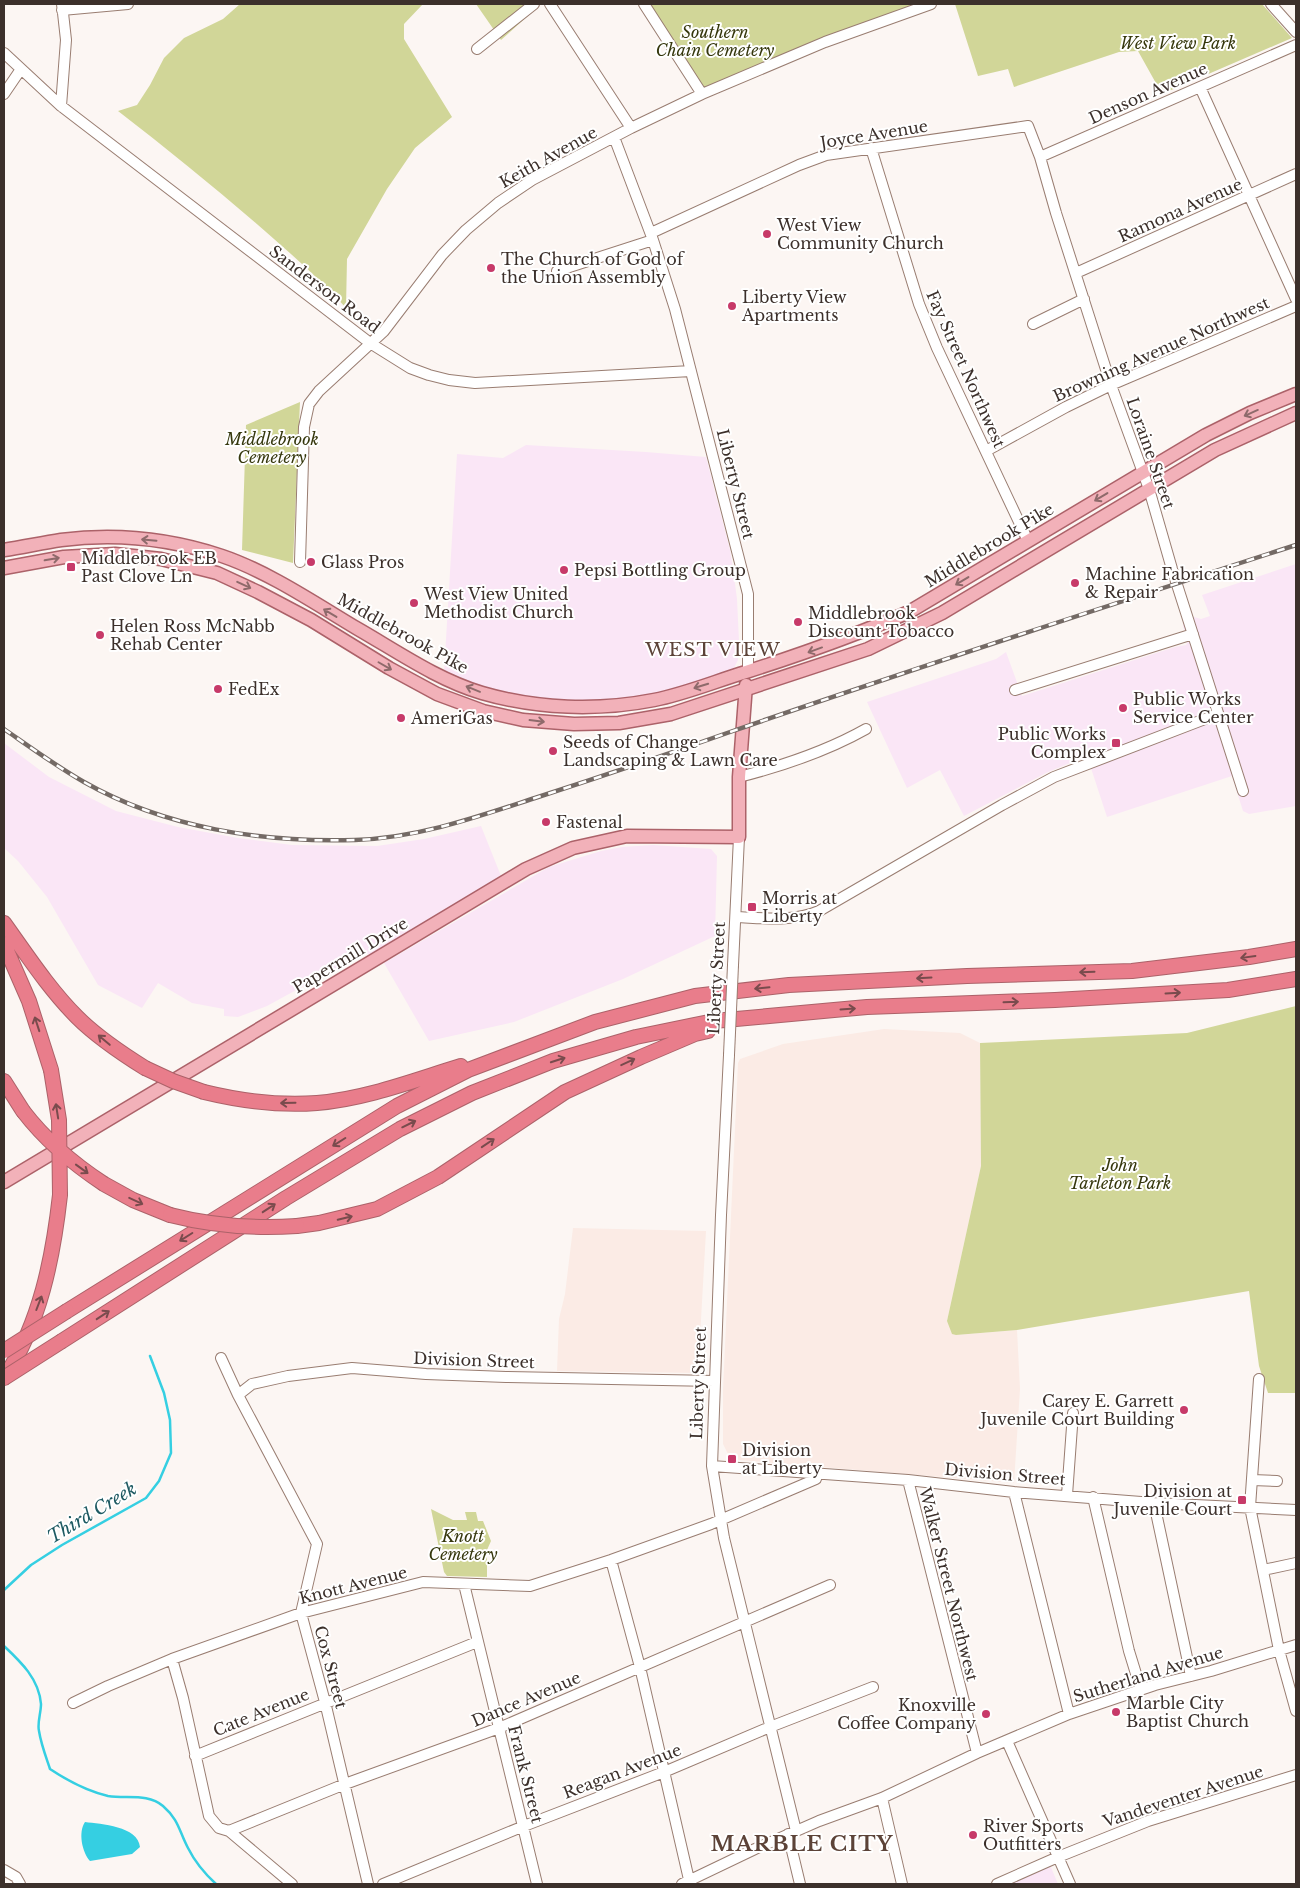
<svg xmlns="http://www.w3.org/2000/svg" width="1300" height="1888" viewBox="0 0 1300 1888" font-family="'Libre Baskerville',serif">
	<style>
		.built { fill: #fbebe5 }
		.industrial { fill: #fae6f6 }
		.green { fill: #d1d698 }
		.water { fill: #35cfe2 }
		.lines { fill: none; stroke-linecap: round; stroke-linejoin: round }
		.stream { stroke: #35cfe2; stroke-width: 2.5 }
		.minor-casing { stroke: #997d71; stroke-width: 12 }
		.major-casing { stroke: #ac6269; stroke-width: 15 }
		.highway-casing { stroke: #ac6269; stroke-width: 16 }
		.minor { stroke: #fff; stroke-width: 10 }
		.major { stroke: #f2b1b9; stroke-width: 12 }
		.highway { stroke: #e97d8b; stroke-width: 14 }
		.rail-casing { stroke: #746a65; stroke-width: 4.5 }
		.rail { stroke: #fff; stroke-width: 2.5; stroke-dasharray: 8; stroke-linecap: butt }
		.minor-bridge-casing { stroke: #997d71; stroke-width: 12; stroke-linecap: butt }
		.highway-bridge-casing { stroke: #ac6269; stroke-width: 16; stroke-linecap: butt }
		.minor-bridge { stroke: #fff; stroke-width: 10 }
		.highway-bridge { stroke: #e97d8b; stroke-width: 14 }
		.oneway { stroke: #8e6a6b }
		.oneway2 { stroke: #794b4d }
		.poi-dot { fill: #c73a69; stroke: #fff; stroke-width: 2 }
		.labels { text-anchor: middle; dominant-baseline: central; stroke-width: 4; stroke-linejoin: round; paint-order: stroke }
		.park-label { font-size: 16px; font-style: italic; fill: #35370c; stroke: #fff }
		.street-label { font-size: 16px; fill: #3c302b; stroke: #fff }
		.poi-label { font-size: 16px; fill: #3c302b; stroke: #fff; text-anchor: start }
		.water-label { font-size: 18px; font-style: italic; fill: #1e5a62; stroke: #fff }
		.quarter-label { font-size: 19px; letter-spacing: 1px; fill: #5c4338; stroke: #fff }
		.district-label { font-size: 21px; font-weight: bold; letter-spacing: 1px; fill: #5c4338; stroke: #fff }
	</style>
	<rect width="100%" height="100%" fill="#fcf6f3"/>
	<path class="built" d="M 884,1029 L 960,1033 L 980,1043 L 981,1166 L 947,1321 L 956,1335 L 1017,1330 L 1020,1389 L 1014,1483 L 739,1460 L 729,1456 L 723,1444 L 723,1390 L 738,1063 L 740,1059 L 783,1044 Z
		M 573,1228 L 706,1231 L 698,1373 L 557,1371 L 559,1319 L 565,1294 Z"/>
	<path class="industrial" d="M 526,445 L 646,452 L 706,457 L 730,550 L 733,569 L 737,599 L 739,641 L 738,660 L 734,668 L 730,671 L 685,687 L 642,697 L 577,703 L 539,700 L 487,689 L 444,673 L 457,454 L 503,458 Z
		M 1296,564 L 1296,806 L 1249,814 L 1243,811 L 1232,776 L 1107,817 L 1087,756 L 1048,772 L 964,816 L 940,770 L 907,788 L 867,702 L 996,659 L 1006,652 L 1022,696 L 1175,647 L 1186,645 L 1188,641 L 1183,626 L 1184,621 L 1194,617 L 1201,619 L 1210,616 L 1202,595 Z
		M 4,743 L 49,777 L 116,811 L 178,827 L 238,838 L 292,845 L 377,846 L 424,839 L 481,826 L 501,876 L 371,954 L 357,954 L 339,963 L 340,966 L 267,1006 L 238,1017 L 224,1016 L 224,1009 L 192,1003 L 158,983 L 142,1008 L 98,985 L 47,897 L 18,861 L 4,848 Z
		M 653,845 L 711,849 L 717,856 L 715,936 L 623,979 L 514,1022 L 429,1041 L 384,963 L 549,867 L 601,851 L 622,847 Z
		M 1050,1865 L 1058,1884 L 1008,1884 Z"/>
	<path class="green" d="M 240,4 L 423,4 L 404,24 L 404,39 L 452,117 L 415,148 L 387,189 L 347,259 L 346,308 C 324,283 299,261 274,239 C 224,195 171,152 118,111 L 137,105 L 150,85 L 164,58 L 184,38 L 223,19 Z
		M 476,4 L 541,4 L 501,40 Z
		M 648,4 L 923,4 L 704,89 Z
		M 955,4 L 1262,4 L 1292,38 L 1162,94 L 1138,51 L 1119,52 L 1014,87 L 1008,69 L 978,76 Z
		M 300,402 L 293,563 L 242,550 L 246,425 Z
		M 1296,1006 L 1296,1393 L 1268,1393 L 1259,1366 L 1249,1291 L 1017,1330 L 956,1335 L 952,1334 L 947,1321 L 981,1166 L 980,1043 L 1187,1033 Z
		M 431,1509 L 453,1520 L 467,1520 L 465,1512 L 476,1512 L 478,1521 L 483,1521 L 491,1541 L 487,1550 L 487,1577 L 447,1576 L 444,1572 Z"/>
	<path class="water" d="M 85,1822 C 101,1824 138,1826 140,1847 L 132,1854 L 90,1861 C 82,1852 78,1832 85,1822 Z"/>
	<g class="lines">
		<path class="stream" d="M 4,1590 L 31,1565 L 62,1545 L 146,1498 L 159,1481 L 171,1453 L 170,1420 L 164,1393 L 150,1356
			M 4,1646 C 21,1662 39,1679 41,1704 C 41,1713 37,1723 39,1731 C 41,1744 46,1757 50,1769 C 68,1781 87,1791 108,1796 C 127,1799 148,1793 163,1806 C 179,1820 179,1831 188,1848 C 195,1862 204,1873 216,1884"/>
		<defs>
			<path id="minor" d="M 550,4 L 631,128
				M 644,4 L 702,94
				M 1271,4 L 1296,32
				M 62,10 L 128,4
				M 477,49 L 534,4
				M 4,53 L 61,106 L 370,343 L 410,368 L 429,375 L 449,380 L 475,383 L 691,371
				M 1200,87 L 1296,299
				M 4,94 L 21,69
				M 61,106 L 66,40 L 62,4
				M 614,137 L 653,240 L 675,309 L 748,594 L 748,671
				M 871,148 L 919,304 L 937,348 L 1028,541
				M 1040,157 L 1296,45
				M 651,233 L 799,165 L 826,155 L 1028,126 L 1040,157 L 1056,213 L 1111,385 L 1149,489 L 1172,569 L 1243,791
				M 557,271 L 653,240
				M 1076,273 L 1296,174
				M 1033,324 L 1084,299
				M 986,451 L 1066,407 L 1111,385 L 1296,306
				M 300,562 L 304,427 L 309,404 L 319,391 L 384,331 L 442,255 L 466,230 L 498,203 L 532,180 L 631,128 L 702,94 L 825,42 L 931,4
				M 1015,690 L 1193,634
				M 739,777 C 782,766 827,751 866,729
				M 736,917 C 763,918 794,922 819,911 L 1002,805 L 1054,777 L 1218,714
				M 733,965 L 739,837
				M 729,1055 L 721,1215 L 712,1466 L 724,1538 L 796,1831
				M 221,1358 L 238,1395 L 317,1544 L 301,1613 L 325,1702 L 368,1884
				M 1259,1379 L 1250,1507 L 1279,1650 L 1296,1711
				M 238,1395 L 252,1384 L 288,1376 L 352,1368 L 426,1374 L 506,1377 L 714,1381
				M 712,1466 L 908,1480 L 1014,1492 L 1154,1503 L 1296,1510
				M 908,1480 L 977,1753
				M 1252,1480 L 1277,1481
				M 1014,1492 L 1069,1714
				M 1067,1495 L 1073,1413
				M 1093,1497 L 1129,1651 L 1141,1690
				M 1154,1503 L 1191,1676
				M 611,1560 L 640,1667 L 690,1884
				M 1263,1570 L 1296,1563
				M 464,1584 L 537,1884
				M 172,1659 L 183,1698 L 209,1816 L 219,1828 L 229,1831 L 292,1884
				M 73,1703 L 108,1686 L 172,1659 L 301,1613 L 423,1582 L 530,1586 L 611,1560 L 711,1524 L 816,1479 L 817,1473
				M 1007,1741 L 1070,1884
				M 195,1756 L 477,1642
				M 882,1798 L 902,1884
				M 229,1831 L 345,1784 L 499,1728 L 830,1585
				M 788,1834 L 800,1884
				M 4,1870 L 16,1877 L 20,1884
				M 383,1884 L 524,1826 L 664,1772 L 770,1727 L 873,1687
				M 682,1884 L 755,1849 L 819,1821 L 882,1798 L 977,1753 L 1069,1714 L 1155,1685 L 1211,1671 L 1296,1645
				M 997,1884 L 1058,1857 L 1148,1821 L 1296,1775"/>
			<path id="major" d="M 4,550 C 23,547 42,543 61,540 C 115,533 171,539 222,556 C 269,572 316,604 358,629 C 398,652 438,680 482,693 C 537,709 598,711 654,700 C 685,694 716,681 746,672 C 802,654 856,635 909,612 L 1206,435 L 1250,413 L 1296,394
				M 4,568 L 64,557 L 115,554 L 161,559 L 217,573 L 258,592 L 311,620 L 389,668 L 437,694 L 483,711 L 523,720 L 574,724 L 619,723 L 671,714 L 868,649 L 942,613 L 1215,450 L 1296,413
				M 4,1182 L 526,869 L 573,848 L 627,836 L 739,837 L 739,777 L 746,685"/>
			<path id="highway" d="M 4,923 C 27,955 49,989 77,1017 C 97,1037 121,1053 145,1068
				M 4,944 L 29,1001 L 51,1070
				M 4,1081 L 23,1111
				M 204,1092 C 241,1101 278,1106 317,1103 C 366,1099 415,1080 461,1066
				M 104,1184 L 133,1200 L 170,1215
				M 297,1226 L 319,1223 L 377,1209 L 438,1177 L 565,1092 L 641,1057 L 695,1034 L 708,1031
				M 67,1311 L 397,1106 L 468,1070 L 595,1022 L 695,996 L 789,985 L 967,976 L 1132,971 L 1249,957 L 1296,949
				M 62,1341 L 286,1198 L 400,1129 L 472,1093 L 553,1061 L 636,1037 L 714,1021 L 867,1007 L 1055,1000 L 1228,990 L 1296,979
				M 4,1378 C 40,1324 53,1258 60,1195"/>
		</defs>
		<use href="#minor" class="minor-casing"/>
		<use href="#major" class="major-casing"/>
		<use href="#highway" class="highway-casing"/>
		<use href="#minor" class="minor"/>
		<use href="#major" class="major"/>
		<use href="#highway" class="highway"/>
		<defs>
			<path id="rail" d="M 4,729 C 30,747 56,766 84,782 C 165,828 263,843 355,840 C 418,838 477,817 535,798 C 600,777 665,755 730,732 C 918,667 1107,606 1296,545"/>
		</defs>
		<use href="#rail" class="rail-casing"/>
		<use href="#rail" class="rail"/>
		<defs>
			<path id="minor-bridge" d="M 729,1055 L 733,965"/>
			<path id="highway-bridge" d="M 145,1068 L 173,1081 L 204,1092
				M 51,1070 L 59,1120 L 60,1195
				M 23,1111 C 46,1141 72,1163 104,1184
				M 170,1215 C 213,1226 253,1229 297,1226
				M 4,1351 L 67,1311
				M 4,1378 L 62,1341"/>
		</defs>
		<use href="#minor-bridge" class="minor-bridge-casing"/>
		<use href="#highway-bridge" class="highway-bridge-casing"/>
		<use href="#minor-bridge" class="minor-bridge"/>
		<use href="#highway-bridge" class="highway-bridge"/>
	</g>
	<defs><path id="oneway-shaft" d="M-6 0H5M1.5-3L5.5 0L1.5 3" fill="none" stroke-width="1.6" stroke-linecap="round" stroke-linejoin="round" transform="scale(1.25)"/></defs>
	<g class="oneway">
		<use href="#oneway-shaft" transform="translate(1251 413) rotate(156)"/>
		<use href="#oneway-shaft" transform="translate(1101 497) rotate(149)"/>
		<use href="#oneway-shaft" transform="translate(149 540) rotate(-175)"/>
		<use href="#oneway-shaft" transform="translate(52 559) rotate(-10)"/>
		<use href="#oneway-shaft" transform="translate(962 581) rotate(149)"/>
		<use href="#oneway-shaft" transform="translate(244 585) rotate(25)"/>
		<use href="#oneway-shaft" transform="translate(330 613) rotate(-149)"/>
		<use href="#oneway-shaft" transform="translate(815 650) rotate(160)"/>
		<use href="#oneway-shaft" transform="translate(385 666) rotate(30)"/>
		<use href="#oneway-shaft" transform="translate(701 686) rotate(163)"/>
		<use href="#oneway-shaft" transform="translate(473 689) rotate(-158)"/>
		<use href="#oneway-shaft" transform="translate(537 721) rotate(7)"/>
	</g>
	<g class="oneway2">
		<use href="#oneway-shaft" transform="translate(1248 957) rotate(172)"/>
		<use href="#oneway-shaft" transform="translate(1087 972) rotate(178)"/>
		<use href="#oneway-shaft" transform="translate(924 978) rotate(177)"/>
		<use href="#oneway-shaft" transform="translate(762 988) rotate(174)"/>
		<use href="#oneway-shaft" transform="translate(1173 993) rotate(-3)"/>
		<use href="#oneway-shaft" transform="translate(1011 1002) rotate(-2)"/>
		<use href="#oneway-shaft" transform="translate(848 1009) rotate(-4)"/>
		<use href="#oneway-shaft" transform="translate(37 1024) rotate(-108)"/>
		<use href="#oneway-shaft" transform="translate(104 1040) rotate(-140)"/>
		<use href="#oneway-shaft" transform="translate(558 1060) rotate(-18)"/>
		<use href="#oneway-shaft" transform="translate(628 1062) rotate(-25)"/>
		<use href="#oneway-shaft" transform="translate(288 1103) rotate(179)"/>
		<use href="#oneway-shaft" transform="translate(57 1111) rotate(-99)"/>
		<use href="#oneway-shaft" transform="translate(409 1124) rotate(-26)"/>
		<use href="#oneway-shaft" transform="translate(339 1142) rotate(148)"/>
		<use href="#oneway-shaft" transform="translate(488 1143) rotate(-34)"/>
		<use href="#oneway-shaft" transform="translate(82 1169) rotate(36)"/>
		<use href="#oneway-shaft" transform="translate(136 1201) rotate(25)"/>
		<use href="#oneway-shaft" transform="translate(269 1208) rotate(-33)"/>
		<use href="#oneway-shaft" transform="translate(345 1218) rotate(-13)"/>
		<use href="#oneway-shaft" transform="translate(186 1237) rotate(148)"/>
		<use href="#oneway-shaft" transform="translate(39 1303) rotate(-69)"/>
		<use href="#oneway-shaft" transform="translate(103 1315) rotate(-33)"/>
	</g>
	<g class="poi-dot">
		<circle cx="767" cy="234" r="5"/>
		<circle cx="491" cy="268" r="5"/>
		<circle cx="732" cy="306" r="5"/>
		<circle cx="311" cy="562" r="5"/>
		<rect x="66" y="562" width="10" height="10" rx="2.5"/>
		<circle cx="564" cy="570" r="5"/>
		<circle cx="1075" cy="583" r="5"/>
		<circle cx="414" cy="603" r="5"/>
		<circle cx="798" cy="622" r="5"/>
		<circle cx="100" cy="635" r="5"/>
		<circle cx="218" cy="689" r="5"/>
		<circle cx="1123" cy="708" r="5"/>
		<circle cx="401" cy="718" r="5"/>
		<rect x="1111" y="738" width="10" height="10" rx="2.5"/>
		<circle cx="553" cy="751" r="5"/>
		<circle cx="546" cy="822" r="5"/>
		<rect x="747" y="902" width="10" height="10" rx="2.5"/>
		<circle cx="1184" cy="1410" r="5"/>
		<rect x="727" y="1454" width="10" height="10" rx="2.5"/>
		<rect x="1237" y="1495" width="10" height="10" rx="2.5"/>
		<circle cx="1116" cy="1712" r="5"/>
		<circle cx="986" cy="1714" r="5"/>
		<circle cx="973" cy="1835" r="5"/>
	</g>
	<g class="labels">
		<g class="park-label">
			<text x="715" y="32">Southern<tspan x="715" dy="18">Chain Cemetery</tspan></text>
			<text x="1178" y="43">West View Park</text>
			<text x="272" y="439">Middlebrook<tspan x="272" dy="18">Cemetery</tspan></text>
			<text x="1120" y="1165">John<tspan x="1120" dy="18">Tarleton Park</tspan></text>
			<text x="463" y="1536">Knott<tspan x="463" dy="18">Cemetery</tspan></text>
		</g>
		<g class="street-label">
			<text transform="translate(1148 93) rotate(-24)">Denson Avenue</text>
			<text transform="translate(874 134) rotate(-9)">Joyce Avenue</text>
			<text transform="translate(548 157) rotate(-29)">Keith Avenue</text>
			<text transform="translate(1180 210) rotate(-24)">Ramona Avenue</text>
			<text transform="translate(325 289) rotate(37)">Sanderson Road</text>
			<text transform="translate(1161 349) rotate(-24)">Browning Avenue Northwest</text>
			<text transform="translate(966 369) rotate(66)">Fay Street Northwest</text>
			<text transform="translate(1151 453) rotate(71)">Loraine Street</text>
			<text transform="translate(736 484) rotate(76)">Liberty Street</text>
			<text transform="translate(989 545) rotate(-31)">Middlebrook Pike</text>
			<text transform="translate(403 633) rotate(29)">Middlebrook Pike</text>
			<text transform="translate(350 955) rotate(-31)">Papermill Drive</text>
			<text transform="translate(716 978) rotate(-87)">Liberty Street</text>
			<text transform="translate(474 1360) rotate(2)">Division Street</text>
			<text transform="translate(698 1383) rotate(-88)">Liberty Street</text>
			<text transform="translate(1005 1474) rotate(5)">Division Street</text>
			<text transform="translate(949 1584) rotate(76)">Walker Street Northwest</text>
			<text transform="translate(353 1585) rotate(-14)">Knott Avenue</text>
			<text transform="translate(331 1667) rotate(75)">Cox Street</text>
			<text transform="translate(1148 1674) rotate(-17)">Sutherland Avenue</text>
			<text transform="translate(526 1699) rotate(-23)">Dance Avenue</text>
			<text transform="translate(261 1712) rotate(-22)">Cate Avenue</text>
			<text transform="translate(622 1771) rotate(-21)">Reagan Avenue</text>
			<text transform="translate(526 1774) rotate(76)">Frank Street</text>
			<text transform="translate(1183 1796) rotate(-18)">Vandeventer Avenue</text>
		</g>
		<g class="poi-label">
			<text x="777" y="225">West View<tspan x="777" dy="18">Community Church</tspan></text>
			<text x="501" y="259">The Church of God of<tspan x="501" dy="18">the Union Assembly</tspan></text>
			<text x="742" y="297">Liberty View<tspan x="742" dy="18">Apartments</tspan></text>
			<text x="81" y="558">Middlebrook EB<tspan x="81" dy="18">Past Clove Ln</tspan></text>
			<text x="321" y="562">Glass Pros</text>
			<text x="574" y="570">Pepsi Bottling Group</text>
			<text x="1085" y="574">Machine Fabrication<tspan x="1085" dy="18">&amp; Repair</tspan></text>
			<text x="424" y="594">West View United<tspan x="424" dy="18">Methodist Church</tspan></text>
			<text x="808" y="613">Middlebrook<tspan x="808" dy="18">Discount Tobacco</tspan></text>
			<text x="110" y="626">Helen Ross McNabb<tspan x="110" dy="18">Rehab Center</tspan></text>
			<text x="228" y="689">FedEx</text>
			<text x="1133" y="699">Public Works<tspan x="1133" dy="18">Service Center</tspan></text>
			<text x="411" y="718">AmeriGas</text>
			<text x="1106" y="734" text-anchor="end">Public Works<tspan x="1106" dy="18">Complex</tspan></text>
			<text x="563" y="742">Seeds of Change<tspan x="563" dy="18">Landscaping &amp; Lawn Care</tspan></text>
			<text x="556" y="822">Fastenal</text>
			<text x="762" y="898">Morris at<tspan x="762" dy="18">Liberty</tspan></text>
			<text x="1174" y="1401" text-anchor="end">Carey E. Garrett<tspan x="1174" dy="18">Juvenile Court Building</tspan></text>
			<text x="742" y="1450">Division<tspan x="742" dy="18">at Liberty</tspan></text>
			<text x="1232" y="1491" text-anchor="end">Division at<tspan x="1232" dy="18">Juvenile Court</tspan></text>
			<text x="1126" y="1703">Marble City<tspan x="1126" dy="18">Baptist Church</tspan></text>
			<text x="976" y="1705" text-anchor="end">Knoxville<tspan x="976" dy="18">Coffee Company</tspan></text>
			<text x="983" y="1826">River Sports<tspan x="983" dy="18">Outfitters</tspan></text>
		</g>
		<g class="water-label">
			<text transform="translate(92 1513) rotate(-31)">Third Creek</text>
		</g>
		<g class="quarter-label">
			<text x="713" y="649">WEST VIEW</text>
		</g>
		<g class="district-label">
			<text x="802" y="1844">MARBLE CITY</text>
		</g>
	</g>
	<rect width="1300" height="1888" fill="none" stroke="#3c302b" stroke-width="10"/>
</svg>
